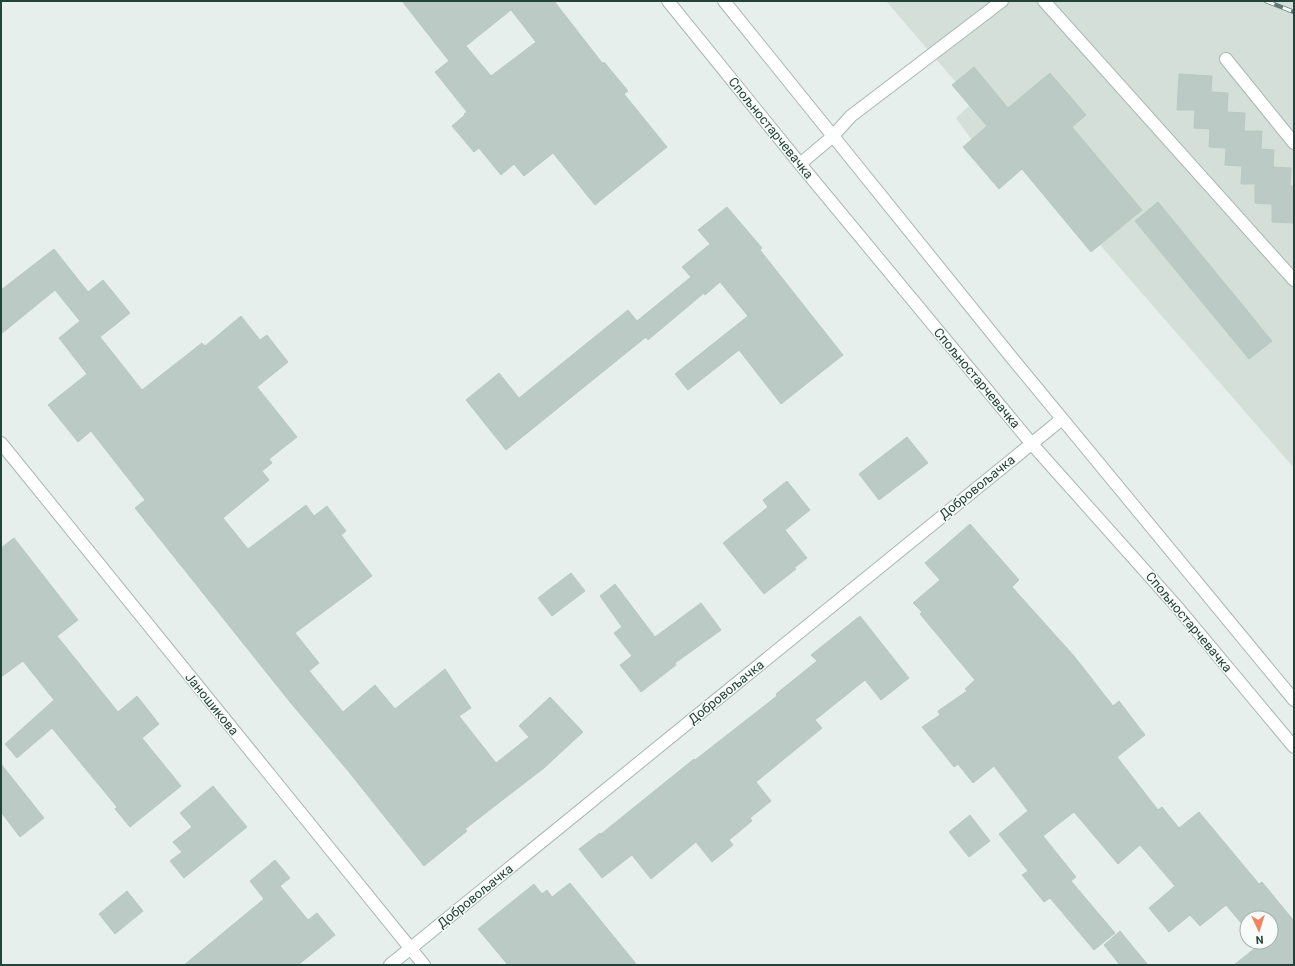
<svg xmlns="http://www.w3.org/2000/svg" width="1295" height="966" viewBox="0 0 1295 966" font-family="Roboto,sans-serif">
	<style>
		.built { fill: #d4dfda }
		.building { fill: #bbcac4; stroke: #b8c9c2; fill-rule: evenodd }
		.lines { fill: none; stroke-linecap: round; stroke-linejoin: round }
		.minor-casing { stroke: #a8b8b2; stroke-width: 14 }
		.minor { stroke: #fff; stroke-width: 12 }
		.rail-casing { stroke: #5f7d75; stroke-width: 4.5 }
		.rail { stroke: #f7fbf9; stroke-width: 3; stroke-dasharray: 9; stroke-linecap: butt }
		.labels { text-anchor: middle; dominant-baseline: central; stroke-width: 3; stroke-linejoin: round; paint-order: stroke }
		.street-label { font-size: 13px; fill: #24423a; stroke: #f7fbf9 }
	</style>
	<rect width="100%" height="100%" fill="#e6efeb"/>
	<path class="built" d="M 886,1 L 1294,1 L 1294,468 L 1014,146 L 991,167 L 956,118 L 973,102 Z"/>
	<path class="building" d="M 402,1 L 554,1 L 603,64 L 604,62 L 628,91 L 624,94 L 667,147 L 595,205 L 553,153 L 524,176 L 514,164 L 501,175 L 479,148 L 474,152 L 452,126 L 465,115 L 464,114 L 467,112 L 435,72 L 449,61 ZM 511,10 L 536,42 L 491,76 L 466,46 Z
		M 974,67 L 1008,108 L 1050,73 L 1086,115 L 1072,127 L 1142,210 L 1091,252 L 1022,169 L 999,189 L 963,147 L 987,126 L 952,85 Z
		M 1179,74 L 1212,76 L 1211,92 L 1228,93 L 1227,112 L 1245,113 L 1244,131 L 1262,131 L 1261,149 L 1274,150 L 1273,167 L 1291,168 L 1290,186 L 1294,186 L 1294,223 L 1272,222 L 1272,204 L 1255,203 L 1255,184 L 1241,184 L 1242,166 L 1225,165 L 1226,148 L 1209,147 L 1210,129 L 1194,128 L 1195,110 L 1177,110 Z
		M 1158,202 L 1272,341 L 1249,359 L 1135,221 Z
		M 727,207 L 762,248 L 760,250 L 843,355 L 781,404 L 739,350 L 688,390 L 675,374 L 748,316 L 720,282 L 705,295 L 704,293 L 648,340 L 646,337 L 506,450 L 466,400 L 499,373 L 519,398 L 628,310 L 637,321 L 691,277 L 682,267 L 710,244 L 698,230 Z
		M 54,249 L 88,292 L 103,280 L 130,313 L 100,337 L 142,390 L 202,343 L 205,346 L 241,316 L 260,340 L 267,335 L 288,362 L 257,387 L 297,437 L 269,459 L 272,463 L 262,471 L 269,480 L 223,518 L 248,549 L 306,505 L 314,516 L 327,506 L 346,531 L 341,535 L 372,576 L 295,633 L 319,663 L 309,671 L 343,712 L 375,685 L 395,709 L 445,669 L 471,708 L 459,716 L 496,763 L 529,737 L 519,726 L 550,697 L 583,732 L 544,768 L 465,829 L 467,831 L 424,866 L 349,772 L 290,702 L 135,508 L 145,500 L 91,431 L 78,442 L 48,405 L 87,374 L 59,338 L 80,321 L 55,290 L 1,334 L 1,290 Z
		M 907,437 L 928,463 L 879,500 L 859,474 Z
		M 787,481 L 810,510 L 785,530 L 807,558 L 794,568 L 796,569 L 764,594 L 723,543 L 768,507 L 763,500 Z
		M 970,524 L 1019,580 L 1012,587 L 1074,656 L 1113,706 L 1119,701 L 1145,735 L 1117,757 L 1158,810 L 1162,807 L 1179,828 L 1199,812 L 1259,884 L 1262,882 L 1294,921 L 1294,965 L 1234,965 L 1259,945 L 1257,942 L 1271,942 L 1271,918 L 1247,918 L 1247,930 L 1226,905 L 1200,926 L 1190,915 L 1169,932 L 1149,908 L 1175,886 L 1140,845 L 1118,864 L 1074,812 L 1043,836 L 1076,877 L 1071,881 L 1115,933 L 1094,950 L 1050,898 L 1044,902 L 1022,875 L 1028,871 L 999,834 L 1028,811 L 994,766 L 973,783 L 958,764 L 954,767 L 922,727 L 940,715 L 938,711 L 967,691 L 965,689 L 975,680 L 920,614 L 922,612 L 913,603 L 940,580 L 925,563 Z
		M 14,538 L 78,620 L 57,636 L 118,712 L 137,696 L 159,724 L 142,738 L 181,786 L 130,827 L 115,809 L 117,807 L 52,728 L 17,758 L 5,744 L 54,700 L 23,661 L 1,677 L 1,548 Z
		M 571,573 L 585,591 L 552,616 L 538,598 Z
		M 615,584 L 655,637 L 701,603 L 721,630 L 675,663 L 676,665 L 641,692 L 620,665 L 632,656 L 614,633 L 622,627 L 600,596 Z
		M 860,616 L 909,678 L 881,700 L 865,680 L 815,720 L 822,728 L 756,782 L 771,801 L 750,818 L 752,821 L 729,840 L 733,845 L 712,862 L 696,842 L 651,879 L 632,855 L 602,878 L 579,849 L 600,833 L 601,834 L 694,759 L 695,760 L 777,696 L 776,694 L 817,661 L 811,655 Z
		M 1,764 L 44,818 L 20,837 L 1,812 Z
		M 213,786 L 247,827 L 184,878 L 170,861 L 182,852 L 173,842 L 192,827 L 180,813 Z
		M 970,815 L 990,841 L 969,857 L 949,832 Z
		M 275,860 L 290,878 L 280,886 L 308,920 L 317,913 L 335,935 L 298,965 L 184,965 L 264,899 L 250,881 Z
		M 570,883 L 637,965 L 508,965 L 478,929 L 534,884 L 542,894 L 547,890 L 552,897 Z
		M 127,891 L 143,911 L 115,934 L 99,914 Z
		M 1120,931 L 1148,965 L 1120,965 L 1104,945 Z"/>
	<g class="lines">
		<defs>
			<path id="minor" d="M 668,1 L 800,164 L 1031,443 L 1178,608 L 1294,747
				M 724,1 L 1012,358 L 1294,700
				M 1044,1 L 1294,280
				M 1226,59 L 1294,143
				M 800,164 L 832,137 L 851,116 L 1002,1
				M 1,443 L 424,965
				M 390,965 L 1062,419"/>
		</defs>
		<use href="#minor" class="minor-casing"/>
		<use href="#minor" class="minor"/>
		<defs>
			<path id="rail" d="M 1266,1 L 1294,12"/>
		</defs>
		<use href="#rail" class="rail-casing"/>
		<use href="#rail" class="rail"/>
	</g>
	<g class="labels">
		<g class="street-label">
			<text transform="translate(771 128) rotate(51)">Спољностарчевачка</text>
			<text transform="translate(977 378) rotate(50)">Спољностарчевачка</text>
			<text transform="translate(977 487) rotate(-39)">Добровољачка</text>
			<text transform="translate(1189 622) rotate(50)">Спољностарчевачка</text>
			<text transform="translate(726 692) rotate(-39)">Добровољачка</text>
			<text transform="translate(212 704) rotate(51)">Јаношикова</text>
			<text transform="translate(475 896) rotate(-39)">Добровољачка</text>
		</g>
	</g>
	<rect width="1295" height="966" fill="none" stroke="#24423a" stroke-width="4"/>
	<g transform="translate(1259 930) rotate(176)"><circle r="19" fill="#f7fbf9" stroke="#a3b1ad"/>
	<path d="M0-3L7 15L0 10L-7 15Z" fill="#f4845f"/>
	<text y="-6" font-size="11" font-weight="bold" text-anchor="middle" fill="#24423a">N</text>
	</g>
</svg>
